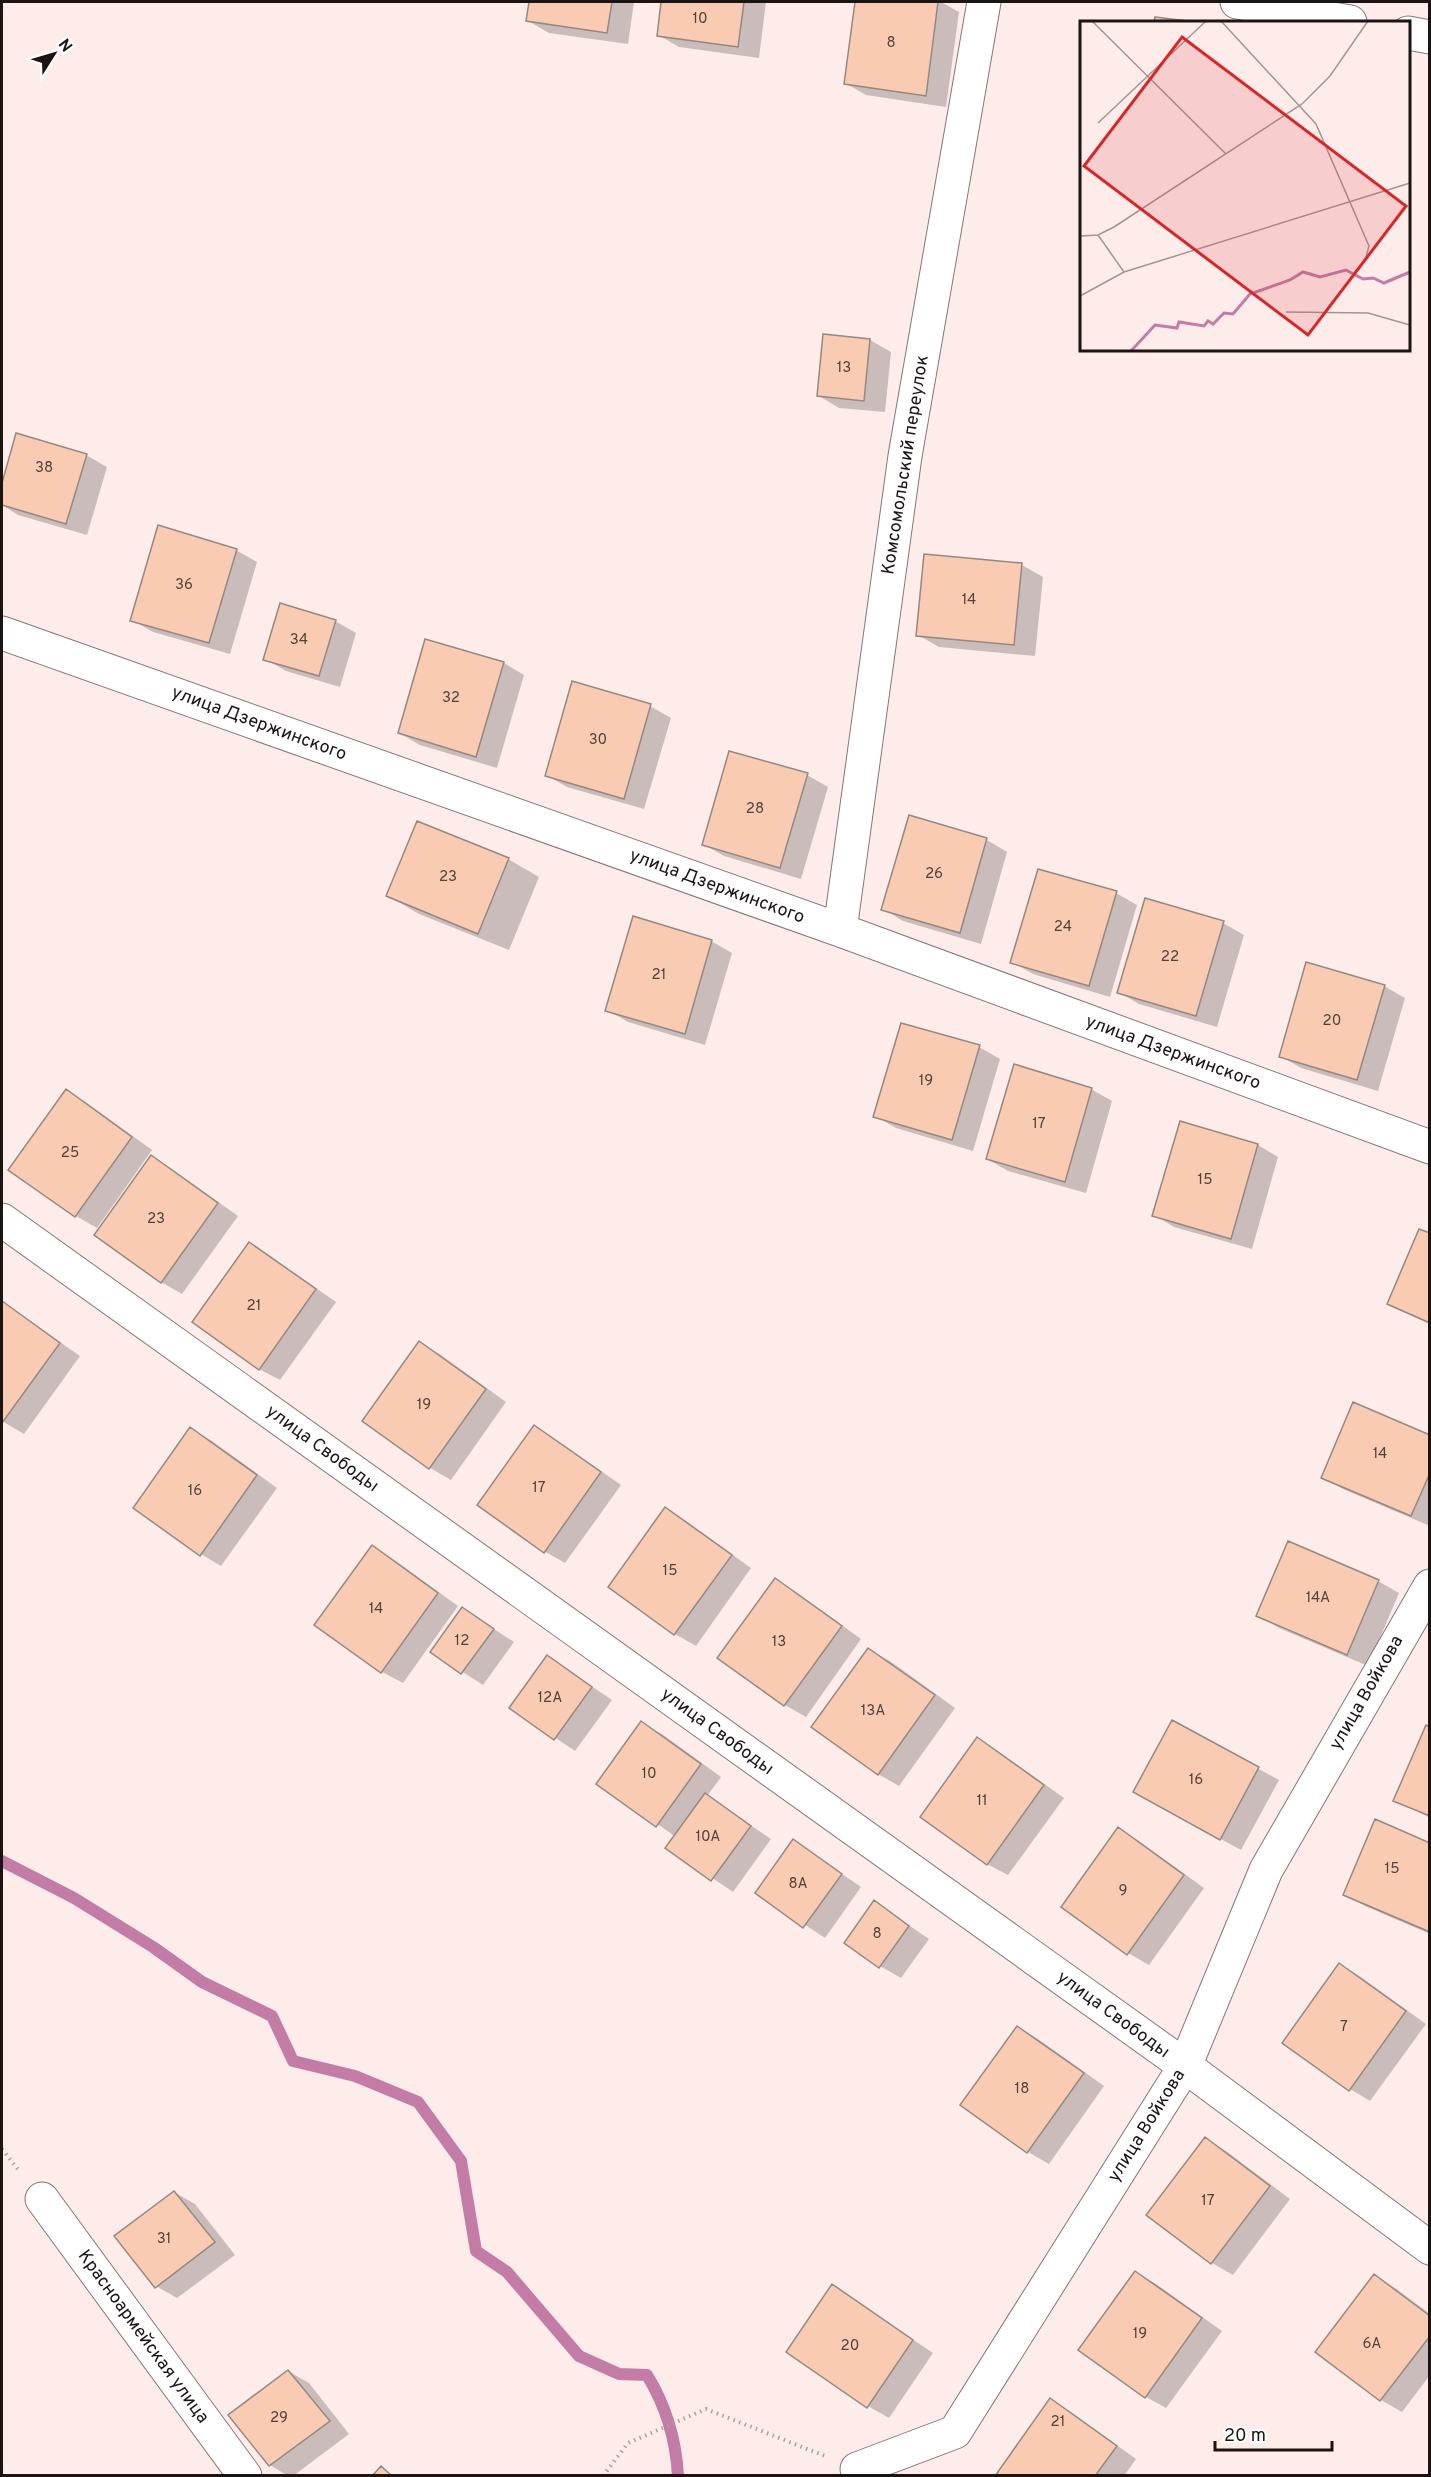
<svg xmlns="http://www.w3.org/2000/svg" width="1431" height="2477" viewBox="0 0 1431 2477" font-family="Overpass,sans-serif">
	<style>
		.shadow { fill: #0003 }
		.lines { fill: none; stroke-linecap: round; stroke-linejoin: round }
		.stream { stroke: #c37ca6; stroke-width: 12 }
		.building { fill: #f9cbb2; stroke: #958881; stroke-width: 1.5 }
		.minor-casing { stroke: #867775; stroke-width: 35 }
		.path { stroke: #ada09e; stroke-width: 4; stroke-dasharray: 1.5 4.5; stroke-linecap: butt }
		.minor { stroke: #fff; stroke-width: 33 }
		.labels { text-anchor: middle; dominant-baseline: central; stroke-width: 4.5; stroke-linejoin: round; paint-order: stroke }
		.number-label { font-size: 15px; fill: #52423b }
		.street-label { font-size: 18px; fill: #1a1413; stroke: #fefefe }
		.inset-river { fill: none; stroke: #c37ca6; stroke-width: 3 }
		.inset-road { fill: none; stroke: #a29694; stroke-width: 1.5 }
		.view { fill: #d62828; fill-opacity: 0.15; stroke: #d62828; stroke-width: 3 }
		.inset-edge { fill: none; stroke: #1a1413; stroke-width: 3 }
	</style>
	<rect width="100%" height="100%" fill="#fdecea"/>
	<path class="shadow" d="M 530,2 L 634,2 L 628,44 L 549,33 L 528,21 Z
		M 663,2 L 766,2 L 759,58 L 679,47 L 658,35 Z
		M 857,2 L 941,2 L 959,12 L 946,107 L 866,95 L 845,83 Z
		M 870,340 L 891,352 L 885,412 L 839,408 L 819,396 Z
		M 17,435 L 86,455 L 107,467 L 87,535 L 18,515 L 2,505 L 2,488 Z
		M 236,550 L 257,562 L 230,654 L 153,632 L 132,620 Z
		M 926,556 L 1022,565 L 1043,577 L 1035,656 L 939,647 L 918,635 Z
		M 335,621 L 356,633 L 340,687 L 286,671 L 265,659 Z
		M 426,641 L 504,663 L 524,675 L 497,768 L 420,745 L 399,733 Z
		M 650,706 L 671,718 L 644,809 L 567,787 L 546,775 Z
		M 807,775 L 828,787 L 801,879 L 724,856 L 703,844 Z
		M 910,817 L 987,840 L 1007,852 L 981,944 L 903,921 L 883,909 Z
		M 508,859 L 539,877 L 509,950 L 419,914 L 388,896 Z
		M 1116,893 L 1137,905 L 1110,997 L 1033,974 L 1012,962 Z
		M 1223,923 L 1244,935 L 1217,1027 L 1139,1004 L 1118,992 Z
		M 711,941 L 732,953 L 705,1045 L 628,1022 L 607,1010 Z
		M 1384,986 L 1405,998 L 1378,1091 L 1301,1068 L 1280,1056 Z
		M 979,1047 L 1000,1059 L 973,1151 L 896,1128 L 875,1116 Z
		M 1091,1089 L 1112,1101 L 1086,1193 L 1008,1171 L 987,1159 Z
		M 66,1091 L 87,1103 L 152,1150 L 97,1228 L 76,1216 L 11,1169 Z
		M 1181,1123 L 1258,1145 L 1278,1157 L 1252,1249 L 1174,1227 L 1154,1215 Z
		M 152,1157 L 172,1169 L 238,1216 L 182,1294 L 161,1282 Z
		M 1430,1235 L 1430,1324 L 1389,1304 Z
		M 250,1244 L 270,1256 L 336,1302 L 280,1380 L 259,1369 Z
		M 2,1302 L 80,1356 L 24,1434 L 2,1421 Z
		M 420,1343 L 441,1355 L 506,1402 L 451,1480 L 430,1468 L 364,1421 Z
		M 535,1427 L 555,1439 L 621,1485 L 565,1563 L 544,1551 Z
		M 191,1429 L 212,1441 L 277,1488 L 221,1566 L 201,1554 Z
		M 1430,1436 L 1430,1526 L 1343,1489 L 1323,1477 Z
		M 665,1509 L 686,1521 L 751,1568 L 696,1646 L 675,1634 L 610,1586 Z
		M 372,1547 L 393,1559 L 458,1606 L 403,1683 L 382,1672 Z
		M 775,1580 L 796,1592 L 861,1639 L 806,1717 L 785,1705 L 719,1658 Z
		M 1378,1581 L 1399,1593 L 1368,1666 L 1279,1628 L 1258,1616 Z
		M 463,1609 L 514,1642 L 483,1685 L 432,1652 Z
		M 869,1650 L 890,1661 L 955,1708 L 899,1786 L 878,1774 Z
		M 548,1657 L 612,1700 L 575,1751 L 511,1708 Z
		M 1173,1722 L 1279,1780 L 1241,1850 L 1156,1804 Z
		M 641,1723 L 662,1734 L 721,1777 L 707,1796 L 771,1839 L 733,1892 L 668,1848 L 676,1837 L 598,1783 Z
		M 1430,1728 L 1430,1818 L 1395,1800 Z
		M 977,1739 L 998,1751 L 1064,1798 L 1008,1875 L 987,1864 Z
		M 1119,1829 L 1139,1841 L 1204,1888 L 1149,1965 L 1128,1953 L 1063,1906 Z
		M 794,1841 L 861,1887 L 825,1938 L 757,1893 Z
		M 1430,1844 L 1430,1934 L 1365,1906 L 1345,1894 Z
		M 875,1902 L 929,1939 L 901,1978 L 880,1966 Z
		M 1340,1965 L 1361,1977 L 1426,2024 L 1370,2101 L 1350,2089 Z
		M 1018,2028 L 1038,2039 L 1104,2086 L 1049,2164 L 1028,2152 L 962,2105 Z
		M 1205,2139 L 1226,2151 L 1290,2199 L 1233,2275 L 1212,2263 L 1148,2215 Z
		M 174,2192 L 195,2204 L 235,2255 L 177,2298 L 156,2286 Z
		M 1136,2273 L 1156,2284 L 1222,2331 L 1166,2408 L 1146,2397 Z
		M 1374,2276 L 1395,2288 L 1430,2314 L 1430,2375 L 1402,2412 L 1381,2400 L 1317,2352 Z
		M 833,2286 L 933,2353 L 889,2418 L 868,2406 Z
		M 288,2371 L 309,2383 L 349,2434 L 293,2476 L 288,2476 L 270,2465 L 230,2415 Z
		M 1050,2400 L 1071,2412 L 1136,2459 L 1124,2476 L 996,2476 Z"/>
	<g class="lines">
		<path class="stream" d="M 2,1861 L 74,1898 L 153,1947 L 202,1982 L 272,2016 L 293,2061 L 355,2076 L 418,2102 L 461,2161 L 476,2251 L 507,2272 L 579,2356 L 619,2374 L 647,2375 C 666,2406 676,2439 678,2476"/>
	</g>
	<path class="building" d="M 529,2 L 612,2 L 607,33 L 526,21 Z
		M 661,2 L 744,2 L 738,47 L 657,36 Z
		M 855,2 L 938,2 L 926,96 L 844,84 Z
		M 1155,17 L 1196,22 L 1154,22 Z
		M 823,334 L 870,339 L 864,401 L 817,396 Z
		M 16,433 L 87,454 L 66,524 L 2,505 L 2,483 Z
		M 158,525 L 237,549 L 209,643 L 130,621 Z
		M 924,554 L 1022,563 L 1014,645 L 916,636 Z
		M 280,603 L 336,620 L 319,676 L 263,660 Z
		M 425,639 L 504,662 L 476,757 L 398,733 Z
		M 572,681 L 651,704 L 624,799 L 545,776 Z
		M 729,751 L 808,773 L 780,868 L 702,845 Z
		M 909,815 L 987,838 L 960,933 L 881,910 Z
		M 417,821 L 509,858 L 478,934 L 386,896 Z
		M 1038,869 L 1117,891 L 1089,986 L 1010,963 Z
		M 1145,898 L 1224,921 L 1196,1016 L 1117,993 Z
		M 633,916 L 712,940 L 685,1034 L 605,1011 Z
		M 1306,962 L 1385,985 L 1357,1080 L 1279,1057 Z
		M 901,1023 L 980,1045 L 952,1140 L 873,1117 Z
		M 1014,1064 L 1092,1088 L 1065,1182 L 986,1159 Z
		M 66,1089 L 132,1137 L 75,1217 L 8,1170 Z
		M 1180,1121 L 1258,1144 L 1231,1239 L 1152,1216 Z
		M 151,1155 L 218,1203 L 161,1283 L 94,1235 Z
		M 1419,1229 L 1430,1233 L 1430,1323 L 1387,1304 Z
		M 249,1242 L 316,1289 L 259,1370 L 192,1322 Z
		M 2,1301 L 60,1343 L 2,1423 Z
		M 419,1341 L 486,1389 L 429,1469 L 362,1421 Z
		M 1353,1402 L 1430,1435 L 1430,1473 L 1411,1516 L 1321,1478 Z
		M 534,1425 L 601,1472 L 544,1553 L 477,1505 Z
		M 190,1427 L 257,1475 L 200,1556 L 133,1508 Z
		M 665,1507 L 732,1555 L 674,1635 L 608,1587 Z
		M 1288,1541 L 1379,1580 L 1347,1655 L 1256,1616 Z
		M 372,1545 L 438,1593 L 381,1673 L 314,1625 Z
		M 775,1578 L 842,1626 L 784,1706 L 717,1658 Z
		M 462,1607 L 494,1629 L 461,1674 L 430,1652 Z
		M 868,1648 L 935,1695 L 878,1775 L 811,1727 Z
		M 547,1655 L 592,1687 L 554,1740 L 509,1708 Z
		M 1172,1720 L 1259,1767 L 1220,1840 L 1133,1792 Z
		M 641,1721 L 701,1764 L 656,1827 L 596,1784 Z
		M 1426,1725 L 1430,1727 L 1430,1816 L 1393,1801 Z
		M 977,1737 L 1044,1785 L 987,1865 L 920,1817 Z
		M 705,1793 L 751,1826 L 711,1881 L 665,1848 Z
		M 1375,1819 L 1430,1843 L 1430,1932 L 1343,1895 Z
		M 1118,1827 L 1184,1875 L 1127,1955 L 1061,1907 Z
		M 793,1839 L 842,1874 L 803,1928 L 755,1893 Z
		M 874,1900 L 909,1926 L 879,1968 L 844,1943 Z
		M 1339,1963 L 1406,2011 L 1349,2091 L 1282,2043 Z
		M 1017,2026 L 1084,2073 L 1027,2153 L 960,2105 Z
		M 1205,2137 L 1270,2186 L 1211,2264 L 1146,2215 Z
		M 174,2191 L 215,2242 L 155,2288 L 114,2236 Z
		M 1135,2271 L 1202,2318 L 1145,2398 L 1078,2350 Z
		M 1374,2274 L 1430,2316 L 1430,2336 L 1380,2401 L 1315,2352 Z
		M 832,2284 L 913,2340 L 867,2408 L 786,2352 Z
		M 288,2370 L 330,2421 L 269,2466 L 228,2415 Z
		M 1050,2398 L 1117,2446 L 1095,2476 L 995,2476 Z
		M 381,2466 L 392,2476 L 372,2476 Z"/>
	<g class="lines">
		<defs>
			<path id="minor" d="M 1237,2 L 1350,22
				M 1408,33 L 1430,37
				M 2,633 L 840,930 L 1430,1147
				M 840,930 L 905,456 L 984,2
				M 2,1220 L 1185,2066 L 1430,2248
				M 42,2199 L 245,2476
				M 857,2469 L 955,2432 L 1185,2066 L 1266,1870 L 1430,1586"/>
		</defs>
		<use href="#minor" class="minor-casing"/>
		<path class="path" d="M 2,2149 L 20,2172
			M 603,2476 L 628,2443 L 706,2409 L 825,2456"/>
		<use href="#minor" class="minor"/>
	</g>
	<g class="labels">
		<g class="number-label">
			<text x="700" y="19">10</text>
			<text x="891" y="43">8</text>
			<text x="844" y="368">13</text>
			<text x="44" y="468">38</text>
			<text x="184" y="585">36</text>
			<text x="969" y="600">14</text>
			<text x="299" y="640">34</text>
			<text x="451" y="698">32</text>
			<text x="598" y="740">30</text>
			<text x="755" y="809">28</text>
			<text x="934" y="874">26</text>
			<text x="448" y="877">23</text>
			<text x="1063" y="927">24</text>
			<text x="1170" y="957">22</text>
			<text x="659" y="975">21</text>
			<text x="1332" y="1021">20</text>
			<text x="926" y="1081">19</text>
			<text x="1039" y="1124">17</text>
			<text x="70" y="1153">25</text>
			<text x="1205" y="1180">15</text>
			<text x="156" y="1219">23</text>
			<text x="254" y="1306">21</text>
			<text x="424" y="1405">19</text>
			<text x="1380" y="1454">14</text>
			<text x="539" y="1488">17</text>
			<text x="195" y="1491">16</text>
			<text x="670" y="1571">15</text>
			<text x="1318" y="1598">14А</text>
			<text x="376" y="1609">14</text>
			<text x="462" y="1641">12</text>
			<text x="779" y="1642">13</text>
			<text x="550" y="1698">12А</text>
			<text x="873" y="1711">13А</text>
			<text x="649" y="1774">10</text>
			<text x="1196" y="1780">16</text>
			<text x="982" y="1801">11</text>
			<text x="708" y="1837">10А</text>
			<text x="1392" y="1869">15</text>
			<text x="798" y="1884">8А</text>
			<text x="1123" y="1891">9</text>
			<text x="877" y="1934">8</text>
			<text x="1344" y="2027">7</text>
			<text x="1022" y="2089">18</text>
			<text x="1208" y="2201">17</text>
			<text x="164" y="2239">31</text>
			<text x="1140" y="2334">19</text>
			<text x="1372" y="2344">6А</text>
			<text x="850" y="2346">20</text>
			<text x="279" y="2418">29</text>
			<text x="1058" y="2422">21</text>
		</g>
		<g class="street-label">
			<text transform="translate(906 465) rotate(-81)">Комсомольский переулок</text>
			<text transform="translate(259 724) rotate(20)">улица Дзержинского</text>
			<text transform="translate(717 887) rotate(20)">улица Дзержинского</text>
			<text transform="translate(1173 1053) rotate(20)">улица Дзержинского</text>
			<text transform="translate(322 1449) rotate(36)">улица Свободы</text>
			<text transform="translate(1367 1693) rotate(-60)">улица Войкова</text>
			<text transform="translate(717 1732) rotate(36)">улица Свободы</text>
			<text transform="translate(1113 2015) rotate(36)">улица Свободы</text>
			<text transform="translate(1147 2126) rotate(-58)">улица Войкова</text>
			<text transform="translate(143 2337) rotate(54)">Красноармейская улица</text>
		</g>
	</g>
	<g transform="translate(1080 21)">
		<rect width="330" height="330" fill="#fdecea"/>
		<path class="inset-river" d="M 51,330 L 75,304 L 97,307 L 99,301 L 124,305 L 128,300 L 133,303 L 144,292 L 153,293 L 170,273 L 210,259 L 223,251 L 240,256 L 266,249 L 283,258 L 293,257 L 304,262 L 330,251"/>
		<path class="inset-road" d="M 12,0 L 146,133M 141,0 L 236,103 L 289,225 L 286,236M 18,102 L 126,0M 18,214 L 44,251M 0,215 L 18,214 L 34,206 L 222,83 L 250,55 L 288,0M 0,275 L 44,251 L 330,162M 206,291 L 288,292 L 330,304"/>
		<path class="view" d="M 102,16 L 326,185 L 228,314 L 4,145 Z"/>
		<rect width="330" height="330" class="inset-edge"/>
	</g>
	<rect width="1431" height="2477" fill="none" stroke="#1a1413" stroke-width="6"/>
	<g transform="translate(54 54) rotate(53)" stroke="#fefefe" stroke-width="4.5" paint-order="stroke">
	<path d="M0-4.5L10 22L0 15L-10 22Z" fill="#1a1413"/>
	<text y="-9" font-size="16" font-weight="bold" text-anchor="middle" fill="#1a1413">N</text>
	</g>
	<path d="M1215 2441v9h117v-9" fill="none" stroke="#1a1413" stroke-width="3"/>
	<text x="1224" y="2441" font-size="18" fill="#1a1413" stroke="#fefefe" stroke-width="4.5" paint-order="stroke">20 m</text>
</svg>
